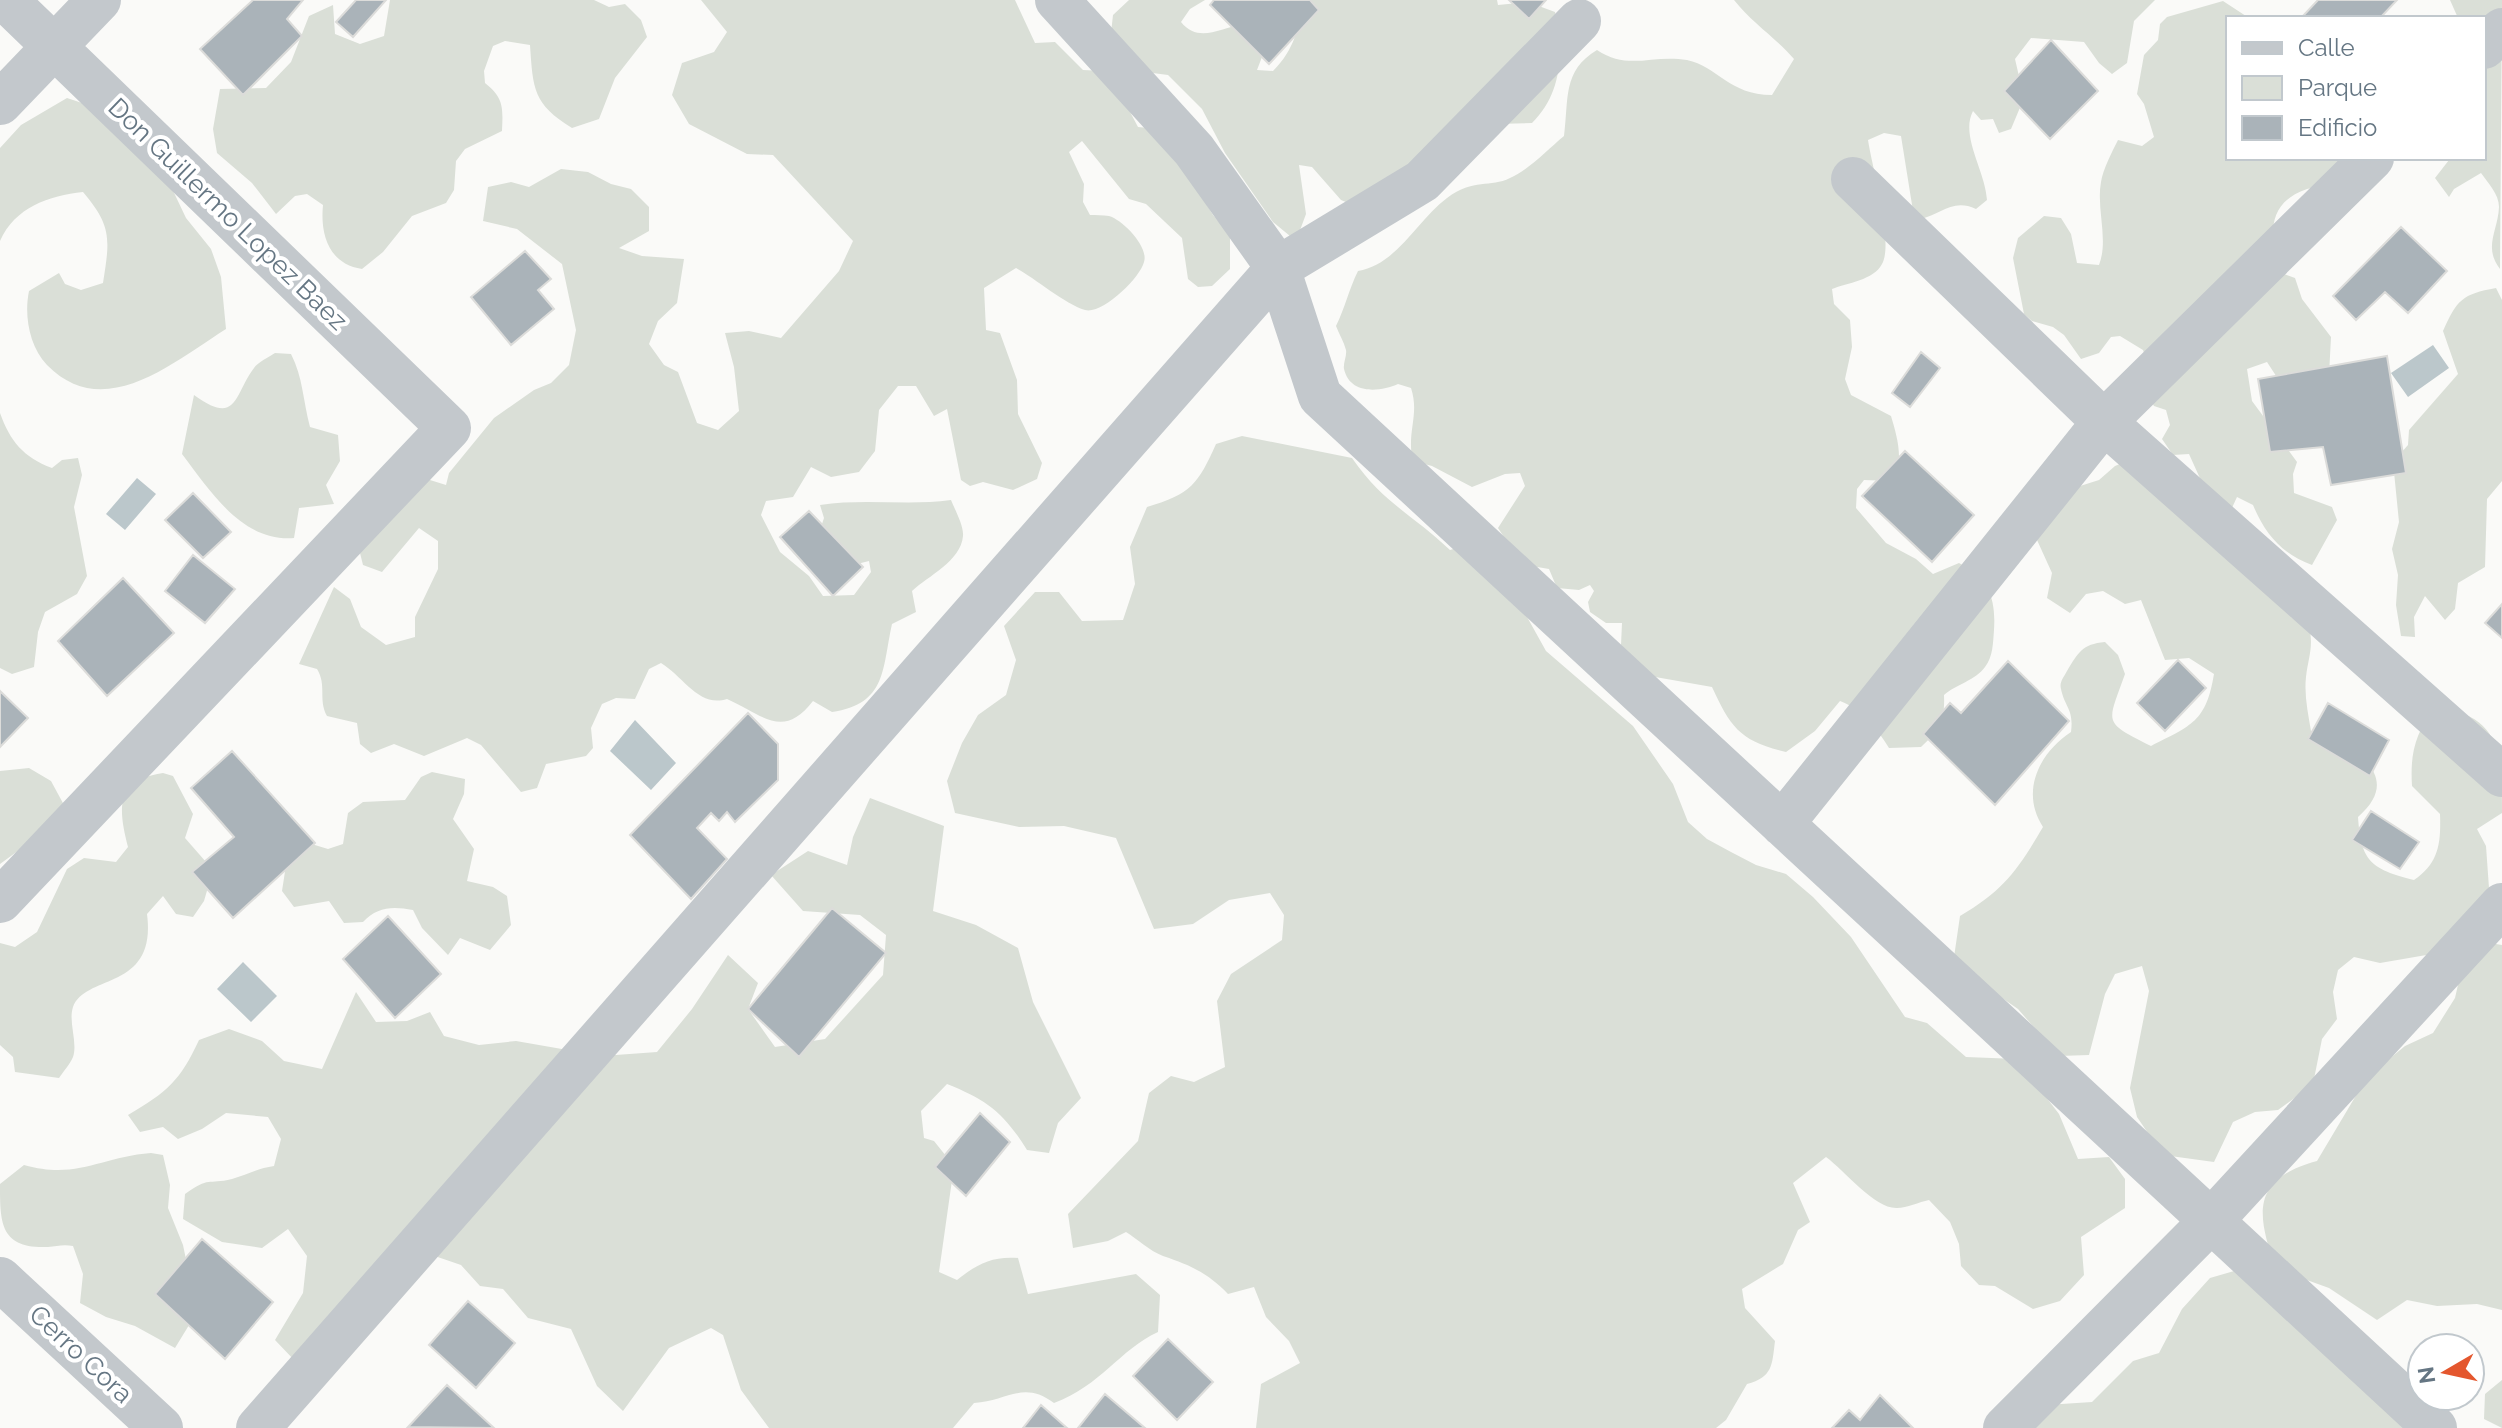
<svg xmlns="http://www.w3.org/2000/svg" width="2502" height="1428" font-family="Raleway,sans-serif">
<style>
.green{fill:#dadfd7}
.water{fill:#bbc7cb}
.building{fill:#aab3b9;stroke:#dcdcda;stroke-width:2}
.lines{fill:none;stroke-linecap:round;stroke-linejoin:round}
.street{stroke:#c3c8cc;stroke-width:44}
.labels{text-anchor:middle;stroke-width:8;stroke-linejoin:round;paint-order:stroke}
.street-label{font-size:26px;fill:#657683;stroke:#fff}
</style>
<rect width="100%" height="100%" fill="#fafaf8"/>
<path class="green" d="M390,0H594L609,7L625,4L641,20L647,37L615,78L599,119L572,128C533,104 533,89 530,45L505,41L493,46L484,71L485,83C504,98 503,108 502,131L465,149L456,161L454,190L446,203L412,216L383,252L362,269C329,264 320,235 323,205L307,194L295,196L276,214L252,183L217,153L213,129L220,89L266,88L291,62L309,16L333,5L335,34L360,44L384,36Z
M701,0H1015L1035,43L1055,42L1083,70L1104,71L1120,93L1138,127L1160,129L1213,215L1230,235V269L1212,286L1198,287L1188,279L1182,238L1146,204L1129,199L1082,141L1069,152L1084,184L1083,202L1090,215C1096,215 1103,215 1109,216C1123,220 1149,247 1144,262C1140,278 1102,315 1085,310C1065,304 1036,279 1016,268L984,288L986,330L1000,333L1017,380L1018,414L1042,463L1037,479L1013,490L983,482L970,486L961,480L947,409L934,416L916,386H898L879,410L875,451L859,472L831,477L811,467L793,497L766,501L761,515L780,552L809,576L823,596L854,595L871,572L869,561L849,566L819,533L824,518L820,505C864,498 907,506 951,500C955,510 964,526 963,536C961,561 928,576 912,591L916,612L892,624C882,669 887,704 832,712L813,701C783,740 763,715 727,699C699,708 684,677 661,663L649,669L635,699L616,698L602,704L591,728L593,748L586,756L546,764L537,788L521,792L481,745L467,738L424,756L394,744L371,753L360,744L357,723L327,716C318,700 327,685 317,669L299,664L334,587L350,599L361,627L386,645L415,637V617L438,569V541L419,528L382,572L363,565L357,541L414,475L446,485L449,473L494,418L534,390L551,383L569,365L576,330L562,264L517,229L483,221L488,187L511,182L529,187L561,169L588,172L611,184L631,189L649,207V231L619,248L642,256L684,259L677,303L658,321L649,344L664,365L678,372L697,423L718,430L739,411L734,367L725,333L749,331L781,338L839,271L853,241L773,155L747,154L689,124L672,95L682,63L714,52L727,32Z
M1129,0H1205L1190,9L1181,22C1198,43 1219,29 1242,24L1265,49L1257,70L1273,71C1296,48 1296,29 1308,0H1497L1498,5L1528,2L1555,12C1564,52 1562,94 1532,123L1495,124L1369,212L1341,200L1312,167L1299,165L1306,214L1296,241L1273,222L1225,153L1202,109L1168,75L1145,72L1111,33L1113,15Z
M1734,0H2155L2134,21L2127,63L2112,74L2099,63L2084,42L2031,38L2015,59L2024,98L2011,129L1999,133L1993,119L1981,120L1973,111C1960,136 1985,170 1987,200L1976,209C1952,198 1941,215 1920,219L1913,211L1901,136L1884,133L1868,140C1872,167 1894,243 1882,264C1874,280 1847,283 1832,289L1834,304L1850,320L1852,347L1845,379L1851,395L1891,416C1897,436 1905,463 1892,481L1864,480L1857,489L1856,508L1886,543L1916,559L1933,574L1959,563C1989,579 1996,598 1994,630C1993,643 1993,657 1985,667C1976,680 1955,685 1944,695C1945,721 1940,730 1921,747L1889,748C1876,727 1863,710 1840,701L1815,731L1786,752C1740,741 1731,728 1712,687L1644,675L1621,645L1622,623H1606L1590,612L1588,602L1594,591L1590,585L1579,590L1557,588L1549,569L1520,564L1522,608L1546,651L1633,726L1673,784L1688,822L1707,839L1731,852L1756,865L1786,874L1813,897L1851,937L1905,1017L1927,1023L1966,1057L2017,1059L2059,1114L2078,1159L2109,1157L2125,1179V1208L2081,1237L2084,1275L2060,1301L2033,1309L1995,1286L1979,1285L1961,1266L1959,1244L1950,1222L1929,1200C1919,1202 1907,1208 1897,1208C1875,1209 1845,1171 1826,1157L1793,1183L1810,1222L1798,1230L1783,1264L1742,1289L1745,1308L1775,1341C1772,1365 1773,1377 1747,1384L1726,1420L1716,1428H1256L1261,1384L1300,1363L1289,1341L1266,1317L1254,1287L1228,1294C1208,1273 1190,1265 1163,1256C1150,1251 1137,1239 1126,1232L1108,1241L1073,1248L1068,1214L1138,1141L1149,1093L1171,1076L1194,1082L1225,1067L1217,1001L1231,974L1282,940L1284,915L1270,893L1229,900L1193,924L1154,929L1116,838L1064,826L1019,827L955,813L947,781L962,743L978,715L1006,695L1016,660L1004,626L1035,592H1059L1082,621L1123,620L1135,584L1130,547L1147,507C1191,494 1198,484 1216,444L1242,436L1352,458C1383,503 1412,514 1450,550L1499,535L1508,543L1498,528L1525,486L1520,473L1505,474L1472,487L1432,466L1413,461C1406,433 1420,415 1411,388L1398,384C1380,392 1350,395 1344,369C1343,363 1347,356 1346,350C1344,342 1339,334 1336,326C1345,308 1349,289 1358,271C1398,264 1417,220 1447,198C1474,178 1490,188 1510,178C1530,169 1547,150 1564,136C1569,99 1562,71 1597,50C1628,71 1652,54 1687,60C1717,66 1729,95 1772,95L1794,59C1775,37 1752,23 1734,0Z
M2450,0H2502L2500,269C2483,247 2498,231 2499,207C2499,194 2488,183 2481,173L2454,189L2449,197L2435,178L2449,160L2484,158V18H2458Z
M2223,1L2249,18H2228V158H2375C2359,167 2342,178 2326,185C2320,188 2313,187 2307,189C2264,204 2271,238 2279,272L2295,278L2302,299L2331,337L2329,375L2282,385L2267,362L2247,369L2252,401L2297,462L2293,474L2294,493L2332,507L2337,520L2312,565C2282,554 2265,534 2253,505L2237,497L2231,510L2203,485L2189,454L2173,455L2162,439L2170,425L2166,410L2154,406C2144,390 2150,369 2143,350L2120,336L2111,337L2099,353L2081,359L2064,335L2053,327L2032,321L2024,314L2013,258L2018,238L2044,216L2061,218L2071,234L2077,263L2099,265C2109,239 2096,209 2101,182C2103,169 2112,152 2118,140L2142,146L2154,137L2144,104L2137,94L2144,55L2158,40L2160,24L2167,17Z
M67,98L88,105L167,178L186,218L211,249L221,277L226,329C172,363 104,423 47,365C29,346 24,315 29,291L59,273L65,284L81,290L103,283C110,239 112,226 83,192C49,196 15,207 0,241V148L21,125Z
M2496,288L2502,300V481L2487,499L2485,567L2458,583L2455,609L2445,620L2425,596L2414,617L2415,637L2401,636L2396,605L2398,575L2392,549L2399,522L2393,462L2408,445L2409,430L2458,374L2443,331C2457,300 2462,294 2496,288Z
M275,353L291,354C303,377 303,401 310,427L338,435L340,461L326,485L334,504L299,508L294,538C242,542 211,492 182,454L194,395C238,427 234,394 254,368C258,362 269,357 275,353Z
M0,413C10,441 23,457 52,468L62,460L78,458L82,475L74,507L87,576L77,594L45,612L38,632L34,667L12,674L0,668Z
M2132,459L2291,602V617L2310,631C2313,649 2308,659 2306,677C2304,695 2308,713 2311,731H2333C2363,757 2400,780 2358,817C2361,862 2371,869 2414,880C2439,863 2441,843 2440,814L2412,786C2410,753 2415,734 2435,707C2502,715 2502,755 2502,813L2477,829L2486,846L2489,888L2438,953L2380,963L2354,957L2338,970L2333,992L2337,1019L2322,1039L2314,1079L2300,1094L2278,1110L2255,1112L2233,1122L2214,1162L2163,1155L2137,1117L2130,1088L2149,991L2142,966L2115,974L2105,994L2089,1055L2059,1056L2018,1009L1953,964L1960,916C2004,890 2017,871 2043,827C2020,792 2039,753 2071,732C2074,709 2065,708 2061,689C2059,682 2064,677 2067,671C2078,653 2082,644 2105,642L2118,655L2125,674C2107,725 2102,721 2151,746C2192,725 2206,722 2214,674L2189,658L2165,660L2141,600L2125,604L2103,591L2086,594L2070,613L2047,598L2052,573L2037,540L2077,487L2099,480L2115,466Z
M29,768L51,781L64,805L26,845L0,864V771Z
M432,772L465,779L464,794L453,819L474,849L467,881L493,887L507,896L511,925L490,950L460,938L448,955L422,928L413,910C392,906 377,907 363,922L344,923L329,901L294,907L282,891L288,852L305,842L328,849L343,844L348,813L363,802L405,800L421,777Z
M163,773L173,776L193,814L185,838L213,870L204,901L193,917L176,914L163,896L147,914C157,991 86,973 73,1007C68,1022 78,1042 73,1057C70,1064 63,1072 59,1078L15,1072L13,1057L0,1045V943L15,947L37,932L67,869L84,858L116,862L128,847C118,808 115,780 163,773Z
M870,798L944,826L933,911L976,925L1018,948L1033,1002L1081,1098L1058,1123L1049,1153L1027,1150C1004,1113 987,1100 947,1084L921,1111L924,1138L934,1141L954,1166L939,1272L957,1280C977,1264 992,1256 1018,1258L1028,1294L1136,1274L1160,1295L1158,1332C1119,1350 1102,1385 1054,1403C1023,1380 1008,1401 974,1403L953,1428H769L741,1390L723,1335L711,1328L669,1348L623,1411L597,1386L571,1329L528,1318L503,1289L480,1286L461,1265L423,1252L296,1362L275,1340L303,1293L307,1256L288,1229L262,1248L222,1242L183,1219L185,1194C210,1176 207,1185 232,1179C246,1175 259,1168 274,1166L281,1139L268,1117L226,1113L202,1129L178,1139L163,1127L140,1132L128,1115C167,1092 180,1081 199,1040L229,1029L262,1041L284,1061L322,1069L356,992L376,1022L407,1021L430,1012L444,1036L479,1045L516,1041L602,1056L657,1052L692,1009L728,955L758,983L748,1009L775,1047L825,1039L883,975L886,935L860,915L803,911L771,875L808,851L847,865L853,837Z
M2490,943L2502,945V1310L2477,1304L2437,1306L2407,1300L2377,1320L2329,1288L2276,1269C2256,1213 2251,1179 2317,1161L2367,1077L2405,1046L2433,1033L2455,998L2460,976Z
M151,1153L163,1155L170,1185L168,1208L183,1245L197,1312L175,1348L135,1326L106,1317L80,1303L83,1274L73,1246C64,1244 57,1246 48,1247C0,1249 0,1223 0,1184L24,1165C77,1180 100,1157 151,1153Z
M2241,1269L2413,1428H2020L2046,1405L2092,1402L2133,1361L2159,1353L2182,1309L2210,1278Z
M2502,1380V1428L2484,1419L2485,1394Z"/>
<path class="water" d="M2433,345L2449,368L2408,397L2391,373Z
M137,478L156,494L125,530L106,514Z
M635,720L676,763L651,790L610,751Z
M243,962L277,996L251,1022L217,989Z"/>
<path class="building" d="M253,0H303L287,19L302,36L243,95L200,49Z
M356,0H386L353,37L336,22Z
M1214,0H1310L1319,10L1269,64L1210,5Z
M1509,0H1546L1529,19Z
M2318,0H2397L2380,18H2301Z
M2051,40L2098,91L2050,139L2004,91Z
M2401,227L2447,271L2408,313L2385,292L2356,320L2333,296Z
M525,251L551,279L538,290L554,309L511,345L471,297Z
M1921,352L1940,368L1910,407L1892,393Z
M2387,356L2406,473L2331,485L2323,447L2270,452L2258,379Z
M1905,451L1974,515L1932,562L1862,496Z
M193,493L231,532L203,558L165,520Z
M809,511L863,567L833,596L780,537Z
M193,555L235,589L205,623L165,591Z
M123,578L174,633L107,696L58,641Z
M2502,604V638L2485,623Z
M2178,660L2206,688L2165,731L2137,703Z
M2008,661L2069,721L1995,805L1923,734L1950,703L1961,713Z
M0,691L28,718L0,747Z
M2328,703L2389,740L2370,776L2308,739Z
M748,713L778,744V780L735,822L727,812L719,821L711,813L697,828L727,859L691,899L630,835Z
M232,751L315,843L233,918L192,872L234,837L191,788Z
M2371,811L2419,842L2400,869L2352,840Z
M832,908L886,953L799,1057L748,1009Z
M388,916L441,974L395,1018L343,959Z
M980,1113L1010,1142L966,1196L935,1167Z
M202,1239L273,1302L225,1359L155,1294Z
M468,1301L515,1343L476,1388L429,1345Z
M1168,1339L1213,1382L1177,1420L1133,1376Z
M447,1385L494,1428L408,1427Z
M1105,1394L1145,1428H1078Z
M1880,1395L1913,1428H1832L1849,1410L1860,1420Z
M1041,1405L1067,1428H1023Z"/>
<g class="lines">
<path class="street" d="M1057,0L1194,150L1278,268L1320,396L2435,1428
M2484,47L2502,30
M0,103L99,0
M1853,179L2104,422L2502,775
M1782,824L2104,422L2372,158
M0,901L449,428L6,0
M0,1279L161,1428
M258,1428L1278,268L1422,181L1579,21
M2005,1428L2211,1221L2502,905"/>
</g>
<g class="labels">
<g class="street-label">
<text transform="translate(228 214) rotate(44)" y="9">Don Guillermo Lopez Baez</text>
<text transform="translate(81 1354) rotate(43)" y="9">Cerro Cora</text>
</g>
</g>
<rect x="2226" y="16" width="260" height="144" fill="#ffffff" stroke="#c1c8cd" stroke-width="2"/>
<rect x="2242" y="42" width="40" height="12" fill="#c3c8cc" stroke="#c1c8cd" stroke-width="2"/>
<text x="2298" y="56" font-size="24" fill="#657683">Calle</text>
<rect x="2242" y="76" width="40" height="24" fill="#dadfd7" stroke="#c1c8cd" stroke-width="2"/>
<text x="2298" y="96" font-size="24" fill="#657683">Parque</text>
<rect x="2242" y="116" width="40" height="24" fill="#aab3b9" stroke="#c1c8cd" stroke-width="2"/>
<text x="2298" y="136" font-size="24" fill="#657683">Edificio</text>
<g transform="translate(2446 1372) rotate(261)"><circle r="38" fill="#ffffff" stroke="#c1c8cd" stroke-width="2"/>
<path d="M0-6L14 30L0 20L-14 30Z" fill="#e4572e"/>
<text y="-12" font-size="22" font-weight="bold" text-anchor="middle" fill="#657683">N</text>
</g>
</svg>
